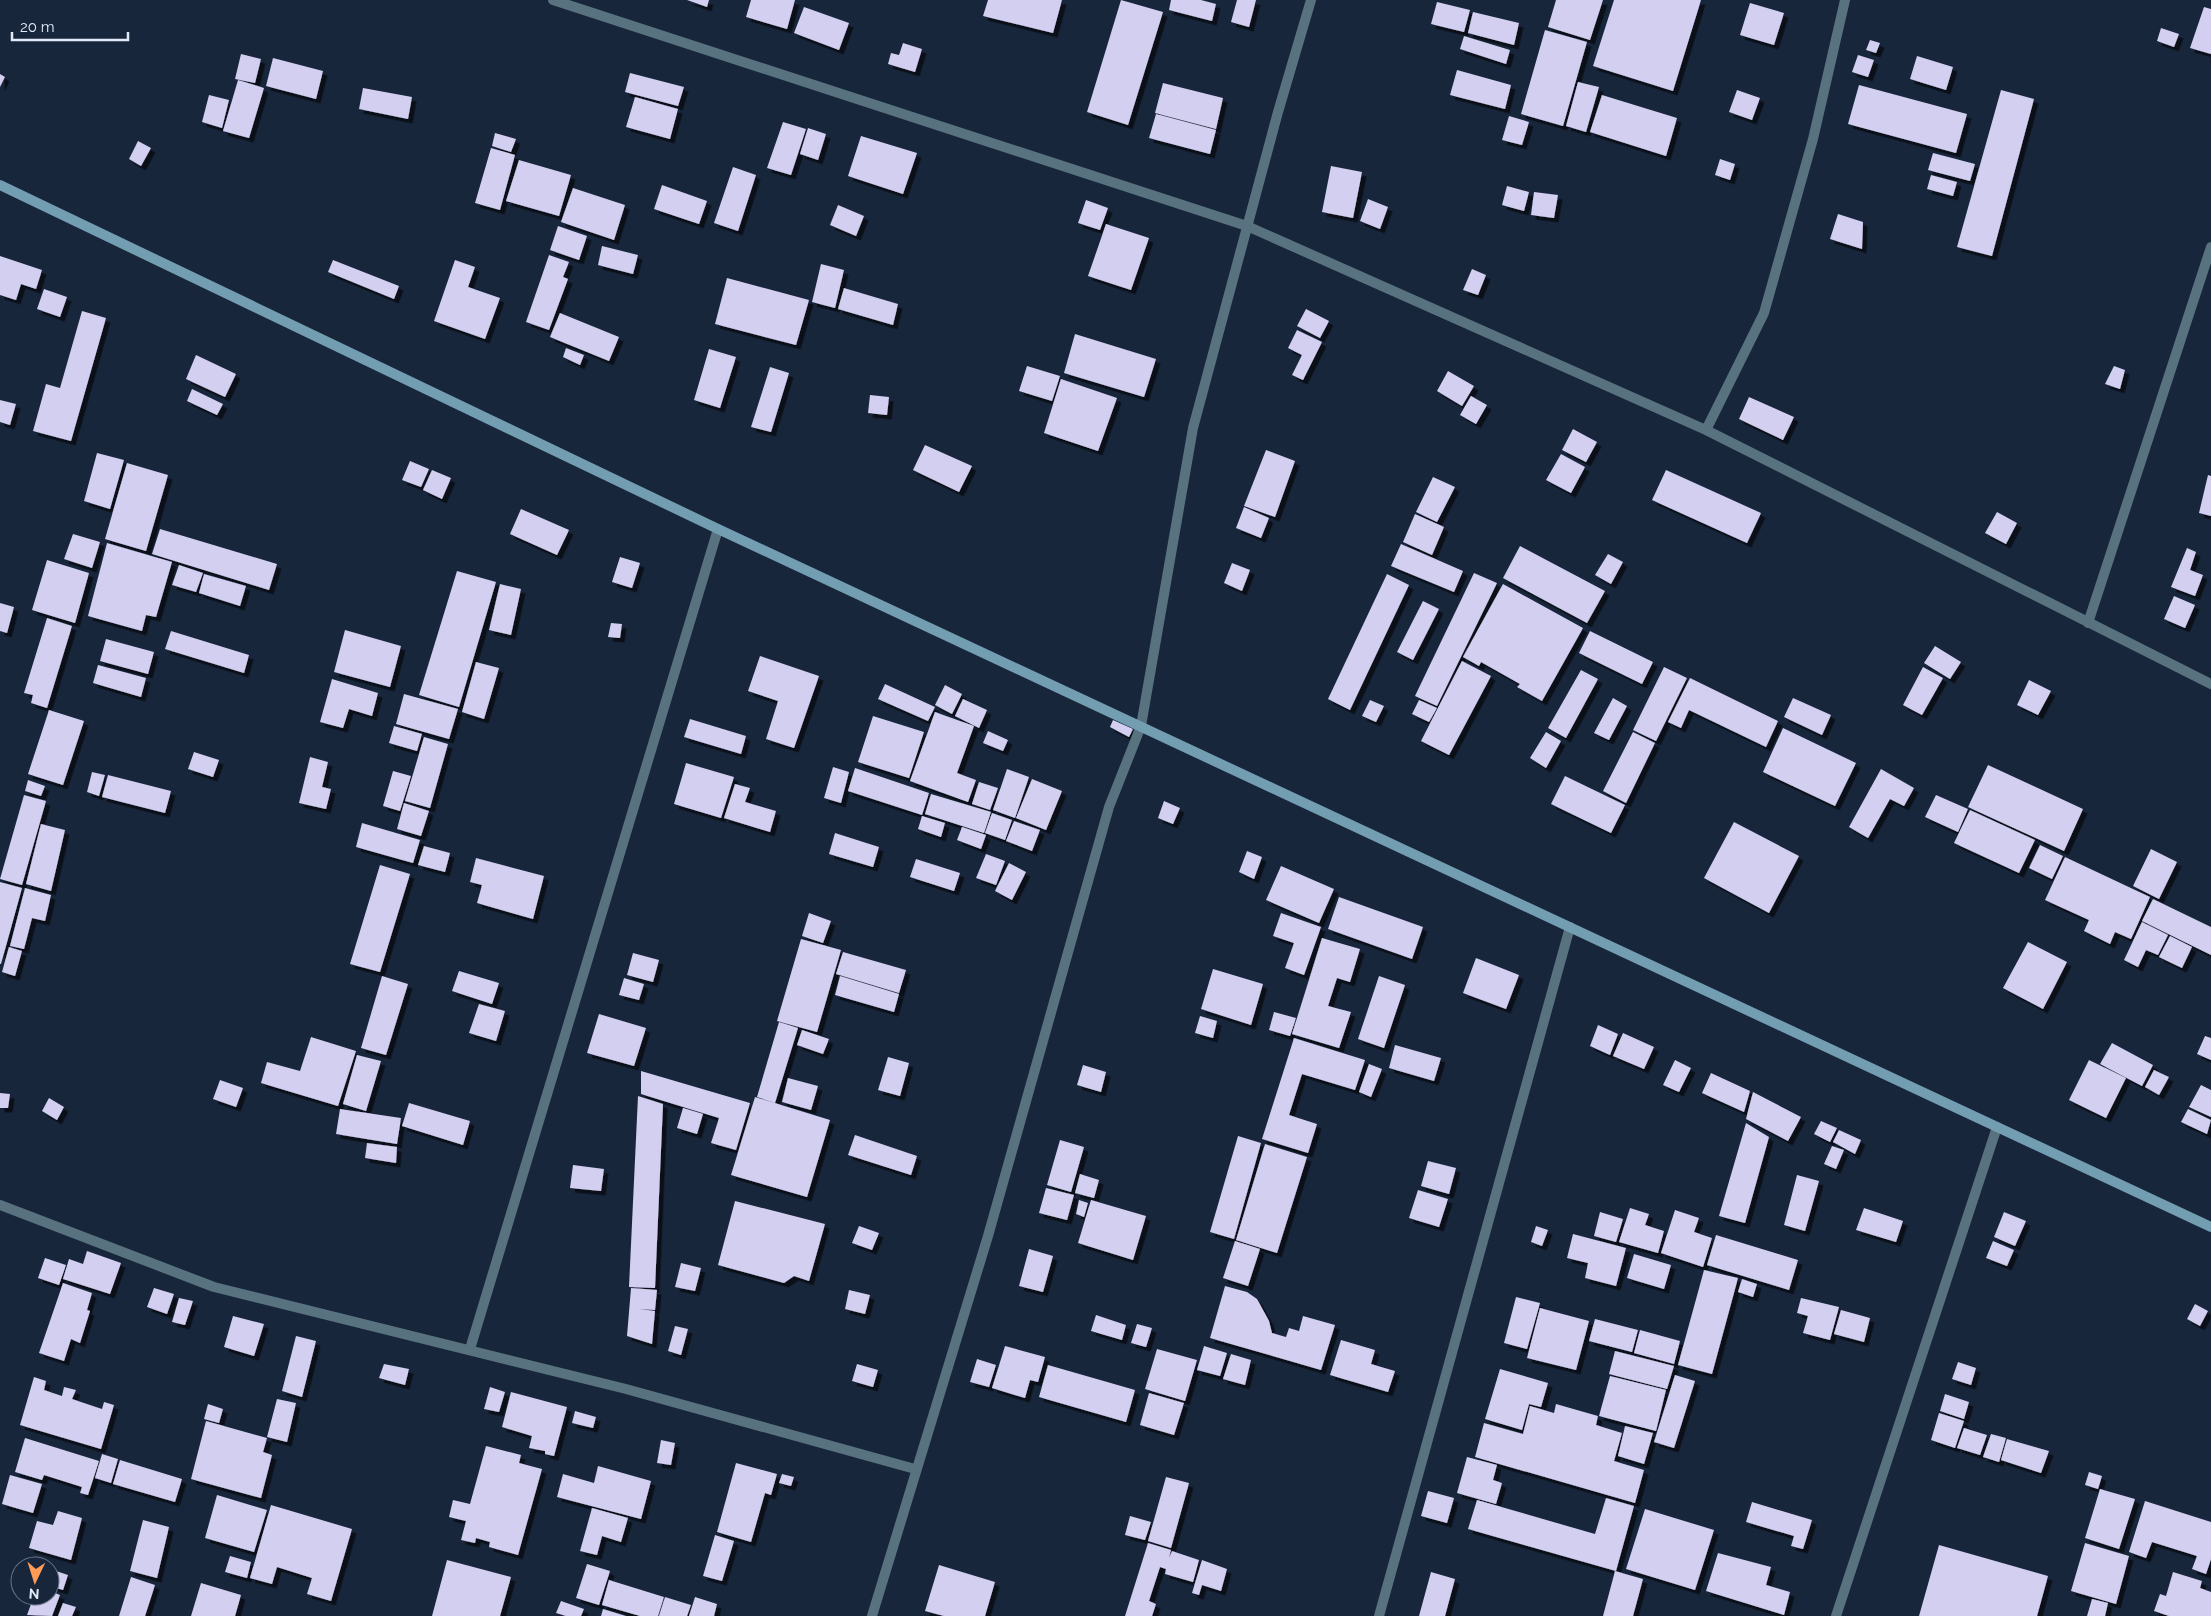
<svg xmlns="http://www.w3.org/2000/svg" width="2211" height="1616" font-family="Raleway,sans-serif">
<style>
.building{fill:#d2cff0;filter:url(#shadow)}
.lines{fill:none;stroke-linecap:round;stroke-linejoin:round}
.street{stroke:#58737f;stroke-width:10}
.secondary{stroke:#739eb2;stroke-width:10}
</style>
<defs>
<filter id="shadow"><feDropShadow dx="4.5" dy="4.5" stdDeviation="0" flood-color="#0009"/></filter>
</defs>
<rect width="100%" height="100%" fill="#18263c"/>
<path class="building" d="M687,0H709L707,7Z
M751,0H795L787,29L746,17Z
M988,0H1062L1053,33L983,16Z
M1121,0L1163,12L1128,125L1087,112Z
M1171,0H1201L1216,4L1212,21L1169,10Z
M1237,0H1256L1249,27L1231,22Z
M1556,0H1603L1590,40L1548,27Z
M1614,0H1701L1673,91L1593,66Z
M1437,2L1470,10L1464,32L1431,24Z
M1750,3L1784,13L1774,45L1740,35Z
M804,7L849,23L839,50L794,33Z
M2204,7L2211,9V54L2190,48Z
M1473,12L1519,23L1514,45L1468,33Z
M2161,28L2179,34L2174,47L2157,41Z
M1545,30L1587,42L1563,126L1521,114Z
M1464,36L1510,50L1506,64L1460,49Z
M1870,40L1880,43L1876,53L1866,50Z
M903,43L922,49L915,72L888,64L891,53L899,55Z
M241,54L261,59L255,83L235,79Z
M1858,55L1874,60L1868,77L1852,72Z
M1917,56L1953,67L1946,90L1910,79Z
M273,58L323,71L316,99L266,86Z
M1457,70L1511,85L1505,109L1450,95Z
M630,73L684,87L678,106L625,92Z
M0,74L5,77L0,87Z
M238,80L264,88L249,138L223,131Z
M1578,82L1599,87L1586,132L1566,126Z
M1163,83L1223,98L1216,129L1155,113Z
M1859,85L1967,114L1956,153L1848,124Z
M363,88L412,97L408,119L359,109Z
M1737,90L1760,98L1752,120L1729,112Z
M2001,90L2034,99L1992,256L1957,247Z
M209,95L229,100L222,128L202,122Z
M1602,95L1677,118L1666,156L1590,132Z
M635,97L678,109L670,139L626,127Z
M1156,114L1216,130L1210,154L1149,138Z
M1509,116L1529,122L1522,145L1502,140Z
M783,122L806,129L791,175L767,168Z
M808,128L826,134L818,160L800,154Z
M495,133L516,139L511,152L492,146Z
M861,136L917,153L903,194L848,176Z
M138,141L151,148L141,166L129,159Z
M491,148L515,155L500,210L475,203Z
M1933,153L1975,164L1970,181L1928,170Z
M1720,159L1735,164L1730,180L1715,175Z
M519,160L571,175L559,216L506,201Z
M1331,166L1362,172L1353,218L1322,212Z
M733,167L756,175L738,231L714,223Z
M1931,175L1957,182L1953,196L1927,189Z
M662,185L707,201L699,224L654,209Z
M1507,186L1529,192L1524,211L1502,205Z
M573,188L625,205L614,240L561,222Z
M1534,192L1558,195L1554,218L1531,215Z
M1368,199L1388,207L1380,229L1360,221Z
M1086,200L1108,208L1100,230L1078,223Z
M838,205L864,216L856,236L830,225Z
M1838,214L1863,222L1862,249L1830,239Z
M1106,224L1149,238L1131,290L1088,276Z
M558,226L587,236L579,260L550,250Z
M602,246L638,255L633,274L598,265Z
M549,255L569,262L563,277L568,279L549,330L526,322Z
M0,256L42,270L36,289L21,284L16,300L0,295Z
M333,260L399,286L394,299L328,272Z
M455,260L475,267L468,287L500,298L485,339L434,321Z
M821,264L844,270L835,308L812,302Z
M1472,269L1486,275L1478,295L1463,290Z
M727,278L809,300L796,345L715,324Z
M844,288L898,304L893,325L838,309Z
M44,289L67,297L60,317L37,309Z
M1306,309L1329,321L1320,338L1297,326Z
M82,311L106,318L71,441L33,431L46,384L60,388Z
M560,313L619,337L609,361L550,337Z
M1297,330L1322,342L1303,380L1292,375L1302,355L1288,348Z
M1075,334L1156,359L1144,397L1064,373Z
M566,348L584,355L580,365L563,357Z
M709,349L736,357L720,408L694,400Z
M196,355L236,374L225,397L186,379Z
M1027,366L1060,376L1052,401L1019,391Z
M2114,366L2125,370L2120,389L2105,384Z
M770,367L789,373L771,432L751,427Z
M1448,371L1474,386L1462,406L1437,391Z
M1061,379L1117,398L1098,451L1044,433Z
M192,389L223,404L217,415L187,401Z
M870,395L889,397L887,415L868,413Z
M1471,396L1487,405L1476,424L1460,415Z
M1749,397L1794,417L1783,440L1739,419Z
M0,400L16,404L10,425L0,422Z
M1573,429L1597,442L1586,462L1562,450Z
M925,445L972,466L959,492L913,470Z
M1266,450L1295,461L1275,517L1244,506Z
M97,453L124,460L110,509L84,501Z
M1561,454L1585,467L1571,493L1546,480Z
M410,461L429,469L421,487L402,480Z
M127,463L168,475L146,551L105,539Z
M432,470L451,478L442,499L423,490Z
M1666,470L1761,513L1747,543L1652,500Z
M2208,475L2211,476V516L2199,513Z
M1433,477L1455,487L1437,522L1416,512Z
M1244,507L1269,518L1261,538L1236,528Z
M521,509L569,530L557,555L510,534Z
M1997,512L2017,523L2006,544L1985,533Z
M1415,514L1444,527L1432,555L1403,542Z
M160,529L277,564L269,590L152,554Z
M73,534L100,542L92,568L64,559Z
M107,543L172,562L156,617L146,615L142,631L88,616Z
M1401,544L1463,571L1454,592L1391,566Z
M1520,546L1605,591L1587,623L1503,578Z
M2187,548L2196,552L2190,570L2203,575L2195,596L2171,587Z
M1608,554L1623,562L1611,584L1595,575Z
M620,557L640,563L632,588L612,582Z
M47,560L89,573L75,623L32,610Z
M1232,563L1250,570L1242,591L1224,583Z
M179,565L203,573L196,592L172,585Z
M457,571L496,582L459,707L419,695Z
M1474,573L1497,583L1437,706L1415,696Z
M204,574L246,586L240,606L199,593Z
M1387,574L1409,585L1350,710L1328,699Z
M500,584L521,589L511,635L489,630Z
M1503,584L1583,628L1542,701L1517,687L1520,684L1481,662L1479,666L1463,657Z
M2174,596L2195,605L2185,628L2164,619Z
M1423,601L1439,609L1413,660L1397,652Z
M0,603L14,607L7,633L0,631Z
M47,618L72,626L47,708L31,703L33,695L24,693Z
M611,623L622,624L620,638L608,637Z
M345,630L401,646L390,687L334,672Z
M171,631L249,655L244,673L165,649Z
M1590,631L1653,662L1642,684L1579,653Z
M106,639L154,652L148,674L100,661Z
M1935,646L1961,662L1950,679L1924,663Z
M760,656L819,676L794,748L766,739L778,701L748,691Z
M1462,661L1491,676L1449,755L1421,741Z
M476,662L499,668L484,719L462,712Z
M98,665L146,678L141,697L93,683Z
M1664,667L1687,678L1656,741L1633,730Z
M1923,667L1943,678L1922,715L1903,705Z
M1581,670L1598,679L1566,738L1548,728Z
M1690,678L1778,721L1766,747L1689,710L1681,728L1668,722Z
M332,679L378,693L372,716L349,709L343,728L320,722Z
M2029,680L2051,691L2038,715L2017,705Z
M885,684L935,707L928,721L878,699Z
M945,685L962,694L952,714L935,705Z
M404,694L458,709L449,739L396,724Z
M1613,698L1627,706L1609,740L1594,733Z
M1793,698L1831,715L1822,735L1784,717Z
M963,699L987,710L979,728L955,716Z
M1370,700L1384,706L1376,722L1362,716Z
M1419,700L1437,708L1429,722L1412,714Z
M49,710L84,721L63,785L28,774Z
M935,712L974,726L957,773L976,780L968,802L910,781Z
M873,716L924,732L909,778L858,762Z
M690,719L746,736L741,754L684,737Z
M1113,720L1133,729L1129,737L1110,727Z
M394,726L422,734L417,751L389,743Z
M1783,728L1856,763L1835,806L1763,772Z
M988,731L1008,740L1003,751L983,743Z
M1546,732L1561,741L1546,768L1530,758Z
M1633,732L1655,743L1626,803L1603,791Z
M424,737L448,744L430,808L405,801Z
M194,752L219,760L213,777L188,769Z
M310,757L328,762L322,787L331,789L326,809L299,803Z
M686,763L734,777L721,818L674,804Z
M1988,765L2083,809L2064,851L1968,807Z
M833,767L849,772L841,803L824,798Z
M855,768L929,793L922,815L848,791Z
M1007,769L1029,777L1015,818L993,810Z
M1881,769L1914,788L1904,806L1890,799L1868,838L1849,827Z
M393,771L411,776L400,811L383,806Z
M92,772L105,775L99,796L87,792Z
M108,775L171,791L165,813L102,797Z
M1565,776L1625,805L1611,833L1551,804Z
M1032,779L1062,791L1046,830L1016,818Z
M28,780L45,786L41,796L25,791Z
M979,782L998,788L990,810L972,804Z
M735,784L750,788L745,802L776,811L770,832L724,818Z
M931,794L991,812L984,833L925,814Z
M24,795L46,801L22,885L0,879Z
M1936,795L1968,809L1958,832L1925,817Z
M1164,801L1180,808L1173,824L1158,818Z
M404,803L429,811L421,836L397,829Z
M1970,810L2035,840L2019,873L1954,843Z
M992,813L1012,820L1005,840L985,833Z
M922,816L945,823L941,837L918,829Z
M1014,821L1040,830L1032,851L1006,841Z
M1734,822L1799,856L1769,913L1704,878Z
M362,823L420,840L413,863L356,847Z
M41,824L65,830L51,891L26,884Z
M962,827L986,835L981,849L957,840Z
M835,833L879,847L873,867L829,854Z
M2040,845L2063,856L2052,879L2029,868Z
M424,846L450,853L445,872L418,865Z
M2151,849L2177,862L2159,899L2133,886Z
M1247,851L1262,857L1254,879L1239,872Z
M986,854L1005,861L996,885L976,878Z
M2065,857L2150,897L2131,939L2115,932L2110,944L2084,931L2089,920L2045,900Z
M476,858L544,876L533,919L477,903L482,885L470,882Z
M916,859L960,873L954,891L910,877Z
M1009,863L1026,872L1012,900L995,891Z
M380,865L410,874L380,972L350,964Z
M1281,866L1334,889L1319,923L1266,900Z
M0,882L22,888L1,964H0Z
M25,888L51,895L45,921L32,918L24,949L10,946Z
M1339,897L1423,927L1412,959L1328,929Z
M2153,899L2211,927V955L2142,921Z
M809,913L831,921L823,943L802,936Z
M1281,913L1321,927L1304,975L1285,968L1294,943L1273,936Z
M2142,922L2168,935L2158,955L2146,950L2138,967L2124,960Z
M2170,936L2192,947L2182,968L2159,957Z
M1322,938L1360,949L1350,982L1337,978L1328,1006L1351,1012L1339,1048L1292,1034Z
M801,939L841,950L817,1032L777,1021Z
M2028,942L2067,962L2043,1009L2003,988Z
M9,947L22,951L15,976L2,972Z
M843,952L906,970L899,993L836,974Z
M633,953L659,960L653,982L627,975Z
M1476,958L1519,975L1506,1009L1463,993Z
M1213,969L1263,984L1251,1025L1201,1009Z
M459,971L499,983L492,1004L452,991Z
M382,976L408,984L386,1055L361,1048Z
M840,976L899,994L894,1012L835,995Z
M1379,976L1405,985L1384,1048L1358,1039Z
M624,978L644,984L639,1000L619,995Z
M479,1004L505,1011L496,1041L469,1033Z
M1274,1012L1296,1018L1290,1036L1269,1030Z
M599,1014L646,1028L634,1066L587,1053Z
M1200,1016L1217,1021L1213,1038L1195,1033Z
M779,1022L798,1028L775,1103L757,1097Z
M1598,1025L1618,1034L1610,1055L1590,1046Z
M802,1030L829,1039L823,1054L797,1045Z
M1623,1033L1654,1047L1644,1069L1613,1056Z
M2205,1036L2211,1038V1060L2197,1054Z
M311,1037L356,1051L338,1106L261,1083L267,1062L300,1071Z
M1294,1038L1365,1060L1355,1090L1302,1074L1289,1115L1317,1124L1308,1153L1262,1139Z
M2112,1043L2153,1065L2142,1086L2100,1064Z
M1395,1045L1441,1058L1434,1081L1389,1068Z
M357,1055L381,1061L366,1111L343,1104Z
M888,1057L909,1063L900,1096L878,1090Z
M1675,1060L1691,1068L1679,1092L1663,1085Z
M2089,1060L2126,1078L2106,1118L2069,1100Z
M1369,1064L1382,1069L1371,1097L1359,1092Z
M1083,1065L1106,1072L1101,1092L1077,1085Z
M2154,1070L2169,1077L2159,1095L2145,1087Z
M641,1071L750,1103L736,1150L711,1143L719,1118L641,1094Z
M1711,1073L1750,1091L1744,1112L1702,1093Z
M788,1078L818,1086L811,1110L782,1102Z
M220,1080L243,1088L236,1107L213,1099Z
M2201,1085L2211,1090V1117L2189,1107Z
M1753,1092L1801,1117L1788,1141L1746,1119Z
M0,1093L10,1094L8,1108H0Z
M638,1096L663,1104L655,1288L629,1287Z
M755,1097L830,1120L807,1197L731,1175Z
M49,1098L64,1107L57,1120L42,1111Z
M409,1103L470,1121L463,1145L402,1126Z
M683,1108L703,1114L697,1134L677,1128Z
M340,1109L401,1118L397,1144L336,1134Z
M2188,1109L2211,1120L2207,1134L2181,1122Z
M1821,1121L1837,1128L1830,1142L1814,1134Z
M1746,1123L1769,1137L1745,1223L1719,1216Z
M1839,1130L1861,1140L1855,1154L1833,1142Z
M855,1135L917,1156L911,1175L848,1155Z
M1238,1136L1261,1143L1234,1239L1210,1232Z
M1060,1140L1084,1147L1071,1192L1047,1185Z
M367,1143L397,1147L396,1163L365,1158Z
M1265,1144L1307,1157L1277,1253L1236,1240Z
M1832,1146L1844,1150L1836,1169L1824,1164Z
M1428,1161L1456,1168L1449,1194L1421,1186Z
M573,1165L604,1169L601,1191L570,1188Z
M1080,1174L1099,1180L1094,1198L1075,1193Z
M1797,1175L1819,1181L1805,1231L1784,1225Z
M1046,1188L1074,1195L1067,1220L1039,1213Z
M1418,1190L1448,1199L1439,1227L1409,1218Z
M1079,1200L1088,1203L1084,1217L1076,1214Z
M1091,1200L1146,1216L1133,1260L1078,1243Z
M735,1201L825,1224L809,1281L794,1276L784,1283L718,1265Z
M1630,1208L1649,1214L1645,1225L1664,1231L1658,1253L1619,1242Z
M1864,1208L1903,1221L1896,1242L1856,1230Z
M1675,1210L1699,1218L1694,1232L1712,1238L1703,1267L1661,1253Z
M1600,1212L1623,1219L1616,1242L1594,1236Z
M2004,1212L2026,1221L2015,1246L1994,1237Z
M859,1226L879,1233L872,1250L852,1243Z
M1536,1226L1548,1230L1542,1246L1531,1242Z
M1573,1234L1626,1248L1616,1286L1585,1278L1588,1263L1567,1258Z
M1716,1235L1798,1260L1789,1290L1707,1265Z
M1235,1241L1260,1249L1248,1286L1223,1278Z
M1993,1241L2014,1250L2007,1266L1986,1258Z
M1029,1249L1053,1256L1043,1292L1019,1286Z
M87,1251L121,1263L110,1294L63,1279L69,1259L83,1264Z
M1634,1254L1671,1265L1664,1289L1627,1278Z
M45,1258L66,1265L59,1285L38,1278Z
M681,1263L701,1268L695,1291L675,1287Z
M1704,1270L1738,1278L1712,1374L1678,1365Z
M1742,1279L1757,1284L1753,1297L1738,1292Z
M63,1283L92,1293L87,1310L90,1311L80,1343L71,1339L64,1361L39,1353Z
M1225,1286L1247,1292L1257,1299L1269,1321L1272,1333L1286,1337L1289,1328L1299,1331L1303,1316L1335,1325L1321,1370L1210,1338Z
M154,1288L174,1294L167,1314L147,1307Z
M631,1288L657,1290L655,1310L639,1309L655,1311L652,1344L627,1336Z
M849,1290L870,1295L865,1314L845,1309Z
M1516,1297L1540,1303L1527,1349L1504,1343Z
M179,1298L193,1301L185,1325L172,1322Z
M1801,1298L1839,1307L1830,1340L1803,1333L1808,1316L1797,1313Z
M2195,1304L2208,1311L2200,1326L2187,1319Z
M1540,1308L1589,1321L1576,1370L1527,1358Z
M1841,1310L1870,1318L1864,1342L1834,1334Z
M1096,1315L1126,1325L1122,1340L1091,1331Z
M233,1316L264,1324L254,1356L224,1347Z
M1595,1319L1638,1330L1632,1352L1589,1341Z
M1137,1324L1152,1328L1146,1347L1131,1343Z
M675,1326L688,1329L681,1355L668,1351Z
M1640,1330L1680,1341L1674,1364L1634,1353Z
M296,1336L316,1341L302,1397L282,1391Z
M1341,1340L1375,1350L1371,1364L1395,1371L1388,1392L1330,1375Z
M1005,1346L1045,1357L1038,1382L1030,1380L1025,1398L992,1388Z
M1204,1346L1227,1353L1220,1376L1197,1370Z
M1157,1349L1197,1360L1185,1401L1145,1389Z
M1615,1351L1674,1366L1667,1389L1609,1374Z
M1231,1354L1251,1360L1245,1385L1223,1379Z
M977,1359L996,1365L989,1387L970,1382Z
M1958,1362L1976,1368L1971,1385L1952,1379Z
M384,1364L409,1369L405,1385L379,1378Z
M857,1364L878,1370L873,1387L852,1381Z
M1048,1365L1135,1390L1126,1422L1039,1397Z
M1500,1369L1548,1383L1541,1407L1529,1404L1522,1430L1485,1419Z
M1675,1375L1695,1381L1674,1448L1654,1442Z
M1610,1376L1666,1390L1656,1431L1599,1416Z
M34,1377L46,1381L44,1390L62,1396L64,1387L76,1390L72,1399L102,1409L104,1402L114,1405L101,1449L20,1425Z
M490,1387L505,1392L499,1412L484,1409Z
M511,1392L567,1407L554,1456L545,1454V1451L529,1448L532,1436L502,1427Z
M1149,1393L1184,1403L1174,1435L1140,1425Z
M1945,1394L1969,1402L1964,1419L1940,1411Z
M277,1399L296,1403L287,1442L267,1437Z
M208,1404L223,1409L219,1423L204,1419Z
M1556,1404L1598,1416L1596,1425L1622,1433L1614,1461L1644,1470L1635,1503L1475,1457L1484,1423L1523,1434L1530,1406L1554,1413Z
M575,1411L596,1417L593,1428L572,1423Z
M1939,1413L1964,1421L1955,1448L1931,1440Z
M206,1421L267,1438L263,1452L272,1455L261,1498L191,1479Z
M1625,1426L1653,1433L1644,1464L1618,1456Z
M1964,1428L1987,1435L1980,1455L1957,1448Z
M1991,1434L2006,1438L1999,1462L1983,1457Z
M25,1438L99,1461L88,1495L80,1493L82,1487L44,1475L42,1480L15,1472Z
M2007,1439L2049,1451L2041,1473L2001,1460Z
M661,1440L675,1443L671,1465L657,1463Z
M486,1446L521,1455L519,1463L542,1469L518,1555L489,1547L490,1542L476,1538L475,1543L461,1540L466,1521L449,1517L453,1500L470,1504Z
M102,1454L118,1459L111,1483L95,1478Z
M1467,1457L1497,1465L1493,1480L1502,1483L1496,1504L1457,1493Z
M120,1460L182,1479L175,1502L113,1484Z
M736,1463L777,1474L771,1495L765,1493L751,1542L717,1532Z
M598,1466L651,1481L641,1519L557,1497L563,1474L594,1483Z
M2089,1472L2102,1476L2098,1489L2085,1485Z
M782,1474L794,1477L791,1486L779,1483Z
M10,1475L42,1484L33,1513L2,1504Z
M1166,1477L1189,1483L1171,1548L1148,1541Z
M2100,1489L2135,1499L2119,1549L2085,1538Z
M1428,1491L1454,1498L1447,1523L1421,1516Z
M217,1495L267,1510L254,1552L205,1538Z
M1606,1498L1634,1506L1616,1571L1468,1529L1477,1500L1595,1534Z
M2145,1501L2211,1522V1559L2206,1574L2192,1569L2197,1556L2152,1542L2146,1558L2129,1552Z
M1752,1502L1812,1520L1803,1549L1791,1546L1794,1536L1746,1522Z
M271,1505L352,1529L331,1601L307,1594L312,1578L277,1567L272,1584L250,1578Z
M592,1508L628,1518L621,1542L602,1536L597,1555L580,1551Z
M1645,1509L1714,1530L1695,1590L1626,1569Z
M58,1511L82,1518L71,1560L29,1548L37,1521L53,1525Z
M1130,1516L1151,1522L1145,1540L1125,1535Z
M143,1520L169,1527L157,1578L130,1571Z
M715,1535L734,1541L722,1581L703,1576Z
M1148,1543L1171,1550L1169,1558L1172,1551L1199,1560L1193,1582L1165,1574L1166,1569L1160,1567L1149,1601L1156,1604L1152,1616H1125Z
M2085,1543L2129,1556L2116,1604L2071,1591Z
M1939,1545L2048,1576L2037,1616H1919Z
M1718,1553L1771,1567L1766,1585L1790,1592L1784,1615L1706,1591Z
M230,1556L251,1562L247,1578L225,1572Z
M447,1560L511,1577L500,1616H432Z
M1202,1560L1227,1569L1221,1591L1202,1585L1199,1595L1192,1593Z
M587,1564L610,1571L599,1605L576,1598Z
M939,1565L995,1582L985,1616H944L925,1611Z
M56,1571L68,1575L63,1590L50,1586Z
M1615,1571L1643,1579L1633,1616H1603Z
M1431,1572L1455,1579L1445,1616H1419Z
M2173,1572L2202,1581L2200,1588L2211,1592V1616H2169L2154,1611L2160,1594L2166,1596Z
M131,1577L155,1585L145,1616H119Z
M609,1580L664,1597L658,1616H640L602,1605Z
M201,1583L241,1595L235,1616H191Z
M50,1591L60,1595L52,1616L27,1615L34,1596H50Z
M665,1597L691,1605L687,1616H659Z
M695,1597L717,1604L714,1616H689Z
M2092,1599L2108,1603L2105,1616H2087Z
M561,1601L584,1609L581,1616H566L556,1613Z
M63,1603L76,1607L72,1616H58Z
M603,1609L626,1616H601Z"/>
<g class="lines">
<path class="street" d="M553,0L1247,226L1706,430L2211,684
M1706,430L1764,313L1813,139L1845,0
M2088,623L2211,247
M0,1205L214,1287L626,1389L915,1469
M470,1349L718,529
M872,1616L988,1236L1109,807L1141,726L1193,428L1278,112L1311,0
M1379,1616L1570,927
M1836,1616L1997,1127"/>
<path class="secondary" d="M0,185L718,529L2211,1227"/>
</g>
<g transform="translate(35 1581) rotate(184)"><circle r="24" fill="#18263c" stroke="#687488"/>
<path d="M0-4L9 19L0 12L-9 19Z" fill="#fe9c57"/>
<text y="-8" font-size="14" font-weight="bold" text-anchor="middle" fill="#e0eaf9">N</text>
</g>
<path d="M12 32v8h116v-8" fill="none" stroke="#e0eaf9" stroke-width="2.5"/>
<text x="20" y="32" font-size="15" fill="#e0eaf9" stroke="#18263c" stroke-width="4" paint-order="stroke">20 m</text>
</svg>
